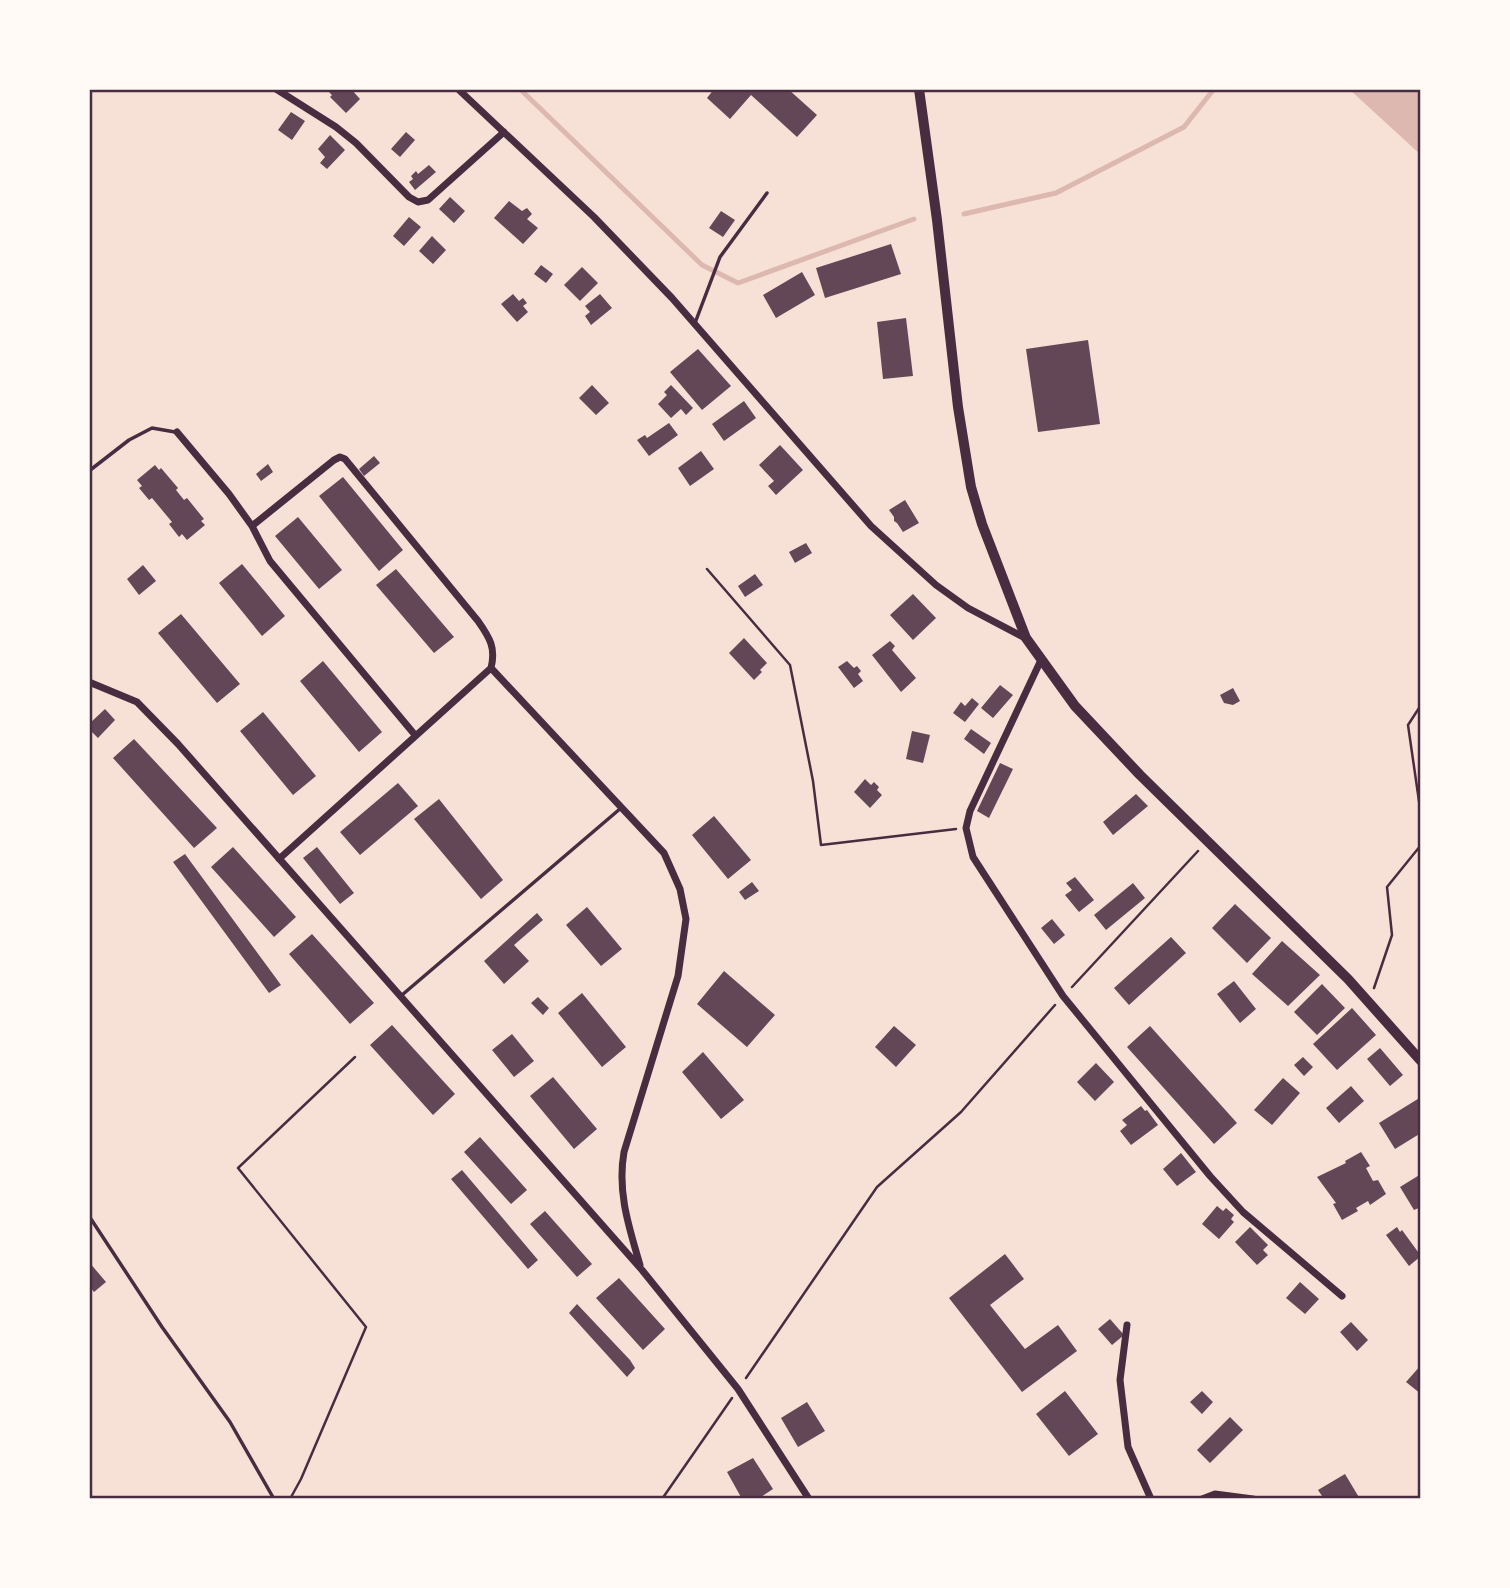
<svg xmlns="http://www.w3.org/2000/svg" width="1510" height="1588" font-family="'IBM Plex Sans',sans-serif">
<style>
.water{fill:#dcb8b0}
.lines{fill:none;stroke-linecap:round;stroke-linejoin:round}
.stream{stroke:#dcb8b0;stroke-width:5}
.building{fill:#644757}
.path{stroke:#4a2c40;stroke-width:2.5}
.service{stroke:#4a2c40;stroke-width:3.5}
.minor{stroke:#4a2c40;stroke-width:7}
.primary{stroke:#4a2c40;stroke-width:10}
.neatline{fill:none;stroke:#4a2c40;stroke-width:2.5}
</style>
<rect width="100%" height="100%" fill="#f7e1d7"/>
<path class="water" d="M1349,89H1421V155Z"/>
<g class="lines">
<path class="stream" d="M520,89L702,265L738,283L914,219
M964,214L1056,193L1184,127L1214,89"/>
</g>
<path class="building" d="M331,89H351L360,99L346,113L330,97L332,95L329,92Z
M714,89H788L817,115L797,137L751,95L730,119L707,98Z
M291,112L305,121L292,140L278,130Z
M406,132L415,140L400,157L391,149Z
M330,135L345,150L327,169L320,163L325,157L318,149Z
M429,165L436,172L415,190L409,182L413,179L411,176L416,171L418,174Z
M450,197L465,211L454,223L439,209Z
M509,201L522,211L527,208L532,214L527,219L538,228L523,244L494,218Z
M721,211L735,220L723,237L709,228Z
M409,217L421,227L404,246L393,236Z
M432,236L446,250L433,264L419,251Z
M891,244L901,274L825,298L816,268Z
M541,265L553,274L546,283L534,274Z
M582,267L598,283L580,301L564,285Z
M802,272L815,295L776,318L763,295Z
M513,294L519,301L523,298L527,303L523,306L528,312L517,322L501,304Z
M600,294L612,308L591,325L585,316L590,312L585,306Z
M906,318L913,376L883,379L877,322Z
M1088,340L1100,424L1038,432L1026,349Z
M698,349L731,386L702,410L670,372Z
M592,385L609,403L596,415L579,398Z
M671,385L693,408L686,415L681,409L671,418L658,404L667,395L664,392Z
M744,401L756,418L724,441L712,424Z
M669,423L678,435L649,456L637,440L645,435L647,438Z
M780,445L803,470L776,495L768,486L774,481L759,465Z
M701,451L714,469L690,486L678,468Z
M374,456L380,463L364,476L359,469Z
M268,464L273,472L261,481L256,474Z
M155,465L159,470L161,468L178,488L176,490L184,500L187,498L204,519L201,521L205,525L187,540L182,534L179,537L169,524L172,522L152,498L149,500L139,488L142,486L137,480Z
M343,477L403,550L379,571L319,496Z
M905,500L919,523L903,532L897,523L894,521V517L889,510Z
M298,517L342,570L319,589L275,536Z
M806,543L812,553L795,563L789,552Z
M242,564L285,616L262,636L219,583Z
M143,565L156,581L139,595L127,579Z
M396,569L454,637L434,653L376,585Z
M755,574L763,585L745,597L738,586Z
M913,594L936,618L913,640L890,615Z
M181,614L240,684L217,703L158,633Z
M744,638L767,663L760,670L762,672L754,680L729,653Z
M890,641L895,646L892,650L916,678L901,692L872,655Z
M323,661L382,732L359,752L300,681Z
M847,661L854,668L857,666L861,671L858,674L863,681L854,688L838,667Z
M1000,685L1013,695L993,718L981,708Z
M1233,688L1240,701L1233,705L1224,703L1220,695Z
M972,698L979,704L965,722L953,713L961,702L965,706Z
M105,709L115,720L98,738L89,729V724Z
M263,712L316,776L293,795L240,731Z
M971,729L991,743L984,754L964,739Z
M912,731L930,735L923,763L906,759Z
M134,739L217,828L194,848L113,758Z
M1000,763L1013,769L989,818L977,811Z
M865,779L871,785L874,782L879,787L877,790L882,795L870,808L854,792Z
M398,783L418,806L360,855L340,832Z
M1136,794L1148,806L1113,835L1103,822Z
M439,799L503,880L481,899L414,819Z
M714,816L751,860L728,879L692,835Z
M233,847L296,917L274,937L211,867Z
M317,847L354,893L340,904L303,858Z
M185,854L281,985L269,993L173,862Z
M1075,877L1094,900L1079,912L1065,895L1072,890L1066,883Z
M752,882L759,891L745,900L739,892Z
M1133,883L1145,898L1106,930L1094,915Z
M1235,904L1271,938L1247,963L1212,928Z
M587,907L622,949L601,966L566,925Z
M537,913L543,920L514,945L529,961L504,984L484,961Z
M1052,919L1065,935L1054,944L1041,928Z
M312,934L374,1003L350,1024L289,954Z
M1171,937L1186,953L1129,1005L1114,988Z
M1282,941L1320,975L1288,1006L1252,974Z
M724,971L775,1015L747,1047L697,1004Z
M1234,981L1256,1009L1240,1023L1217,994Z
M1322,984L1345,1008L1317,1035L1294,1012Z
M582,993L626,1047L602,1067L558,1013Z
M538,997L549,1008L543,1015L531,1003Z
M1352,1008L1376,1035L1337,1070L1313,1044Z
M392,1025L455,1094L433,1115L370,1045Z
M894,1026L916,1045L896,1067L875,1047Z
M1150,1026L1237,1123L1214,1144L1127,1047Z
M512,1034L534,1061L514,1077L492,1050Z
M1380,1048L1403,1075L1390,1086L1367,1059Z
M703,1052L744,1100L721,1119L682,1072Z
M1303,1057L1313,1067L1304,1076L1294,1065Z
M1096,1063L1114,1082L1095,1101L1077,1082Z
M553,1077L597,1129L574,1149L530,1096Z
M1283,1078L1300,1093L1272,1125L1254,1110Z
M1351,1086L1364,1101L1339,1123L1326,1108Z
M1421,1097V1133L1395,1149L1379,1123Z
M1141,1106L1145,1111L1147,1110L1158,1125L1131,1145L1120,1131L1127,1125L1122,1120Z
M480,1137L527,1190L511,1204L464,1152Z
M1361,1152L1370,1166L1366,1168L1373,1181L1378,1180L1386,1194L1370,1205L1368,1201L1356,1208L1358,1211L1342,1220L1333,1204L1336,1203L1317,1177L1346,1163L1345,1161Z
M1181,1153L1196,1172L1177,1186L1163,1169Z
M462,1170L538,1260L528,1269L451,1179Z
M1421,1174V1207L1414,1210L1400,1187Z
M1217,1206L1223,1211L1226,1208L1234,1215L1231,1219L1234,1222L1219,1239L1202,1224Z
M545,1211L592,1264L577,1277L530,1224Z
M1250,1227L1268,1245L1263,1250L1268,1255L1257,1265L1235,1242Z
M1397,1227L1400,1232L1402,1230L1421,1256L1409,1266L1386,1235Z
M1005,1254L1024,1279L990,1305L1025,1349L1058,1325L1077,1351L1022,1392L949,1298Z
M89,1262L106,1282L94,1292L89,1286Z
M619,1278L665,1329L643,1350L596,1298Z
M1300,1282L1319,1299L1305,1314L1286,1298Z
M577,1304L630,1360L635,1368L627,1377L569,1313Z
M1110,1319L1124,1335L1112,1345L1098,1329Z
M1351,1322L1368,1340L1357,1351L1340,1332Z
M1421,1365V1394L1406,1382Z
M1065,1391L1098,1434L1069,1456L1036,1414Z
M1202,1391L1213,1402L1202,1414L1190,1402Z
M807,1402L825,1431L798,1447L781,1418Z
M1230,1417L1243,1430L1210,1463L1197,1450Z
M753,1458L773,1489L758,1499H742L727,1472Z
M1345,1474L1360,1499H1324L1318,1490Z"/>
<g class="lines">
<path class="path" d="M707,569L790,665L813,781L821,845L956,829
M1421,705L1408,725L1421,815
M1072,987L1198,851
M1374,988L1392,935L1387,887L1421,845
M746,1378L877,1187L961,1112L1055,1005
M290,1499L301,1479L366,1327L238,1168L355,1057
M662,1499L732,1398"/>
<path class="service" d="M695,323L720,257L767,193
M89,471L129,440L152,428L175,432
M402,995L621,808
M89,1216L162,1327L230,1422L274,1499"/>
<path class="minor" d="M276,89L336,127L356,143L409,197L418,202L428,200L504,132
M458,89L594,217L672,298L871,526L936,585L968,608L1025,638
M177,432L229,494L252,526L270,561L415,735
M252,526L334,460L340,457L345,459L478,621C490,638 496,648 491,668
M1041,660L970,811L966,828L973,857L1063,996L1210,1176L1243,1212L1342,1296
M89,682L137,702L178,744L642,1270L738,1389L809,1499
M279,859L491,668L664,853L680,889L686,919L678,976L624,1152C617,1192 629,1227 640,1265
M1127,1325L1120,1380L1128,1447L1151,1499
M1202,1499L1215,1494L1253,1499"/>
<path class="primary" d="M919,89L937,220L958,407L971,487L982,524L1026,638L1075,706L1140,775L1348,979L1421,1061"/>
</g>
<rect width="1510" height="1588" fill="none" stroke="#fffaf5" stroke-width="182"/>
<rect x="91" y="91" width="1328" height="1406" class="neatline"/>
</svg>
